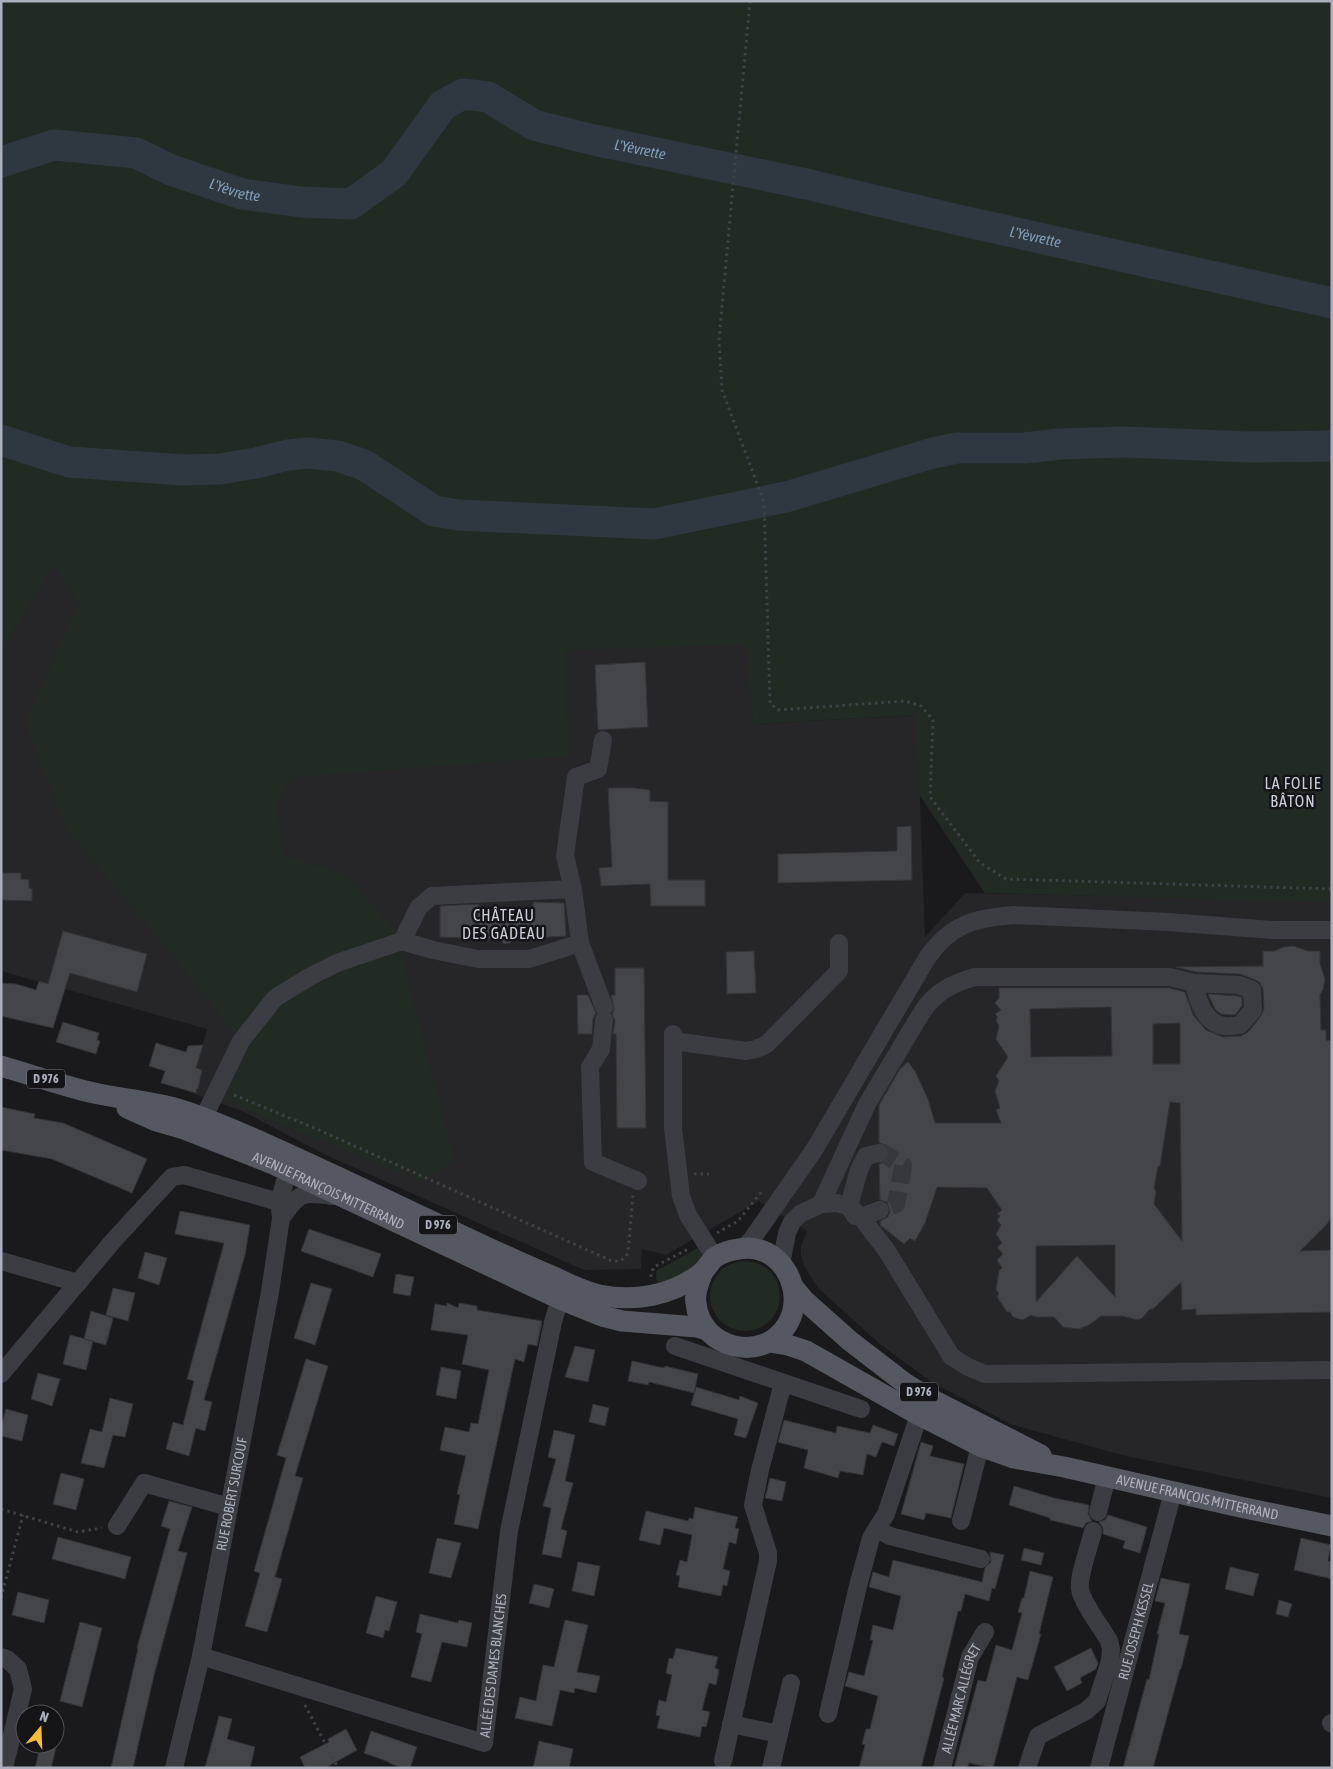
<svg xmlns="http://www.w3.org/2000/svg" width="1333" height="1769" font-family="'Asap Condensed',sans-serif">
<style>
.built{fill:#262629}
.green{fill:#212b23}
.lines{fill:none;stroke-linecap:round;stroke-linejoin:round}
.river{stroke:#2f3841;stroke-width:31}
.building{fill:#444549;stroke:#343438;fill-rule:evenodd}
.minor-tunnel{stroke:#37383c;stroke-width:18;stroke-dasharray:18 9;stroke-linecap:butt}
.path{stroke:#404248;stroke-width:3;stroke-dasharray:2.5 4;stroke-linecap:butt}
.minor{stroke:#3c3d43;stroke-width:18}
.major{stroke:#565861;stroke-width:21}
.labels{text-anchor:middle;stroke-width:5;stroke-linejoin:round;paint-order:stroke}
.shield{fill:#151517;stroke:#7f828a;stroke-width:1}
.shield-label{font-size:12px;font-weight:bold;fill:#acb0bc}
.street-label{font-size:14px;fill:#acb0bc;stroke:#151517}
.water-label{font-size:15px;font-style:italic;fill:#829db8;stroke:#151517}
.quarter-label{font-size:16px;letter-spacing:1px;fill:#cdcfd8;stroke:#151517}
</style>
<rect width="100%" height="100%" fill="#1a1a1c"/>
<path class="built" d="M1,448L740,525L753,724L917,715L925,937L965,893L1332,900V1498L1126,1456L1010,1424L930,1381L880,1344L819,1289L804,1266L801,1255V1246L807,1231L759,1201L666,1255L642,1249L641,1269L584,1270L326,1155L242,1111L189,1092L207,1029L1,971Z"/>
<path class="green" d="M1,1H1332V902L985,893L919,794L916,715L753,724L746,644L565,650L568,756L292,777L275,805L283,855L346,875L395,932L454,1160L421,1181L223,1100L243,1043L170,951L66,829L25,722L79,603L54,564L1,650Z
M698,1248L703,1257L689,1271L657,1286L656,1271Z
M710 1296a35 35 0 1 1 70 0a35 35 0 1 1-70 0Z"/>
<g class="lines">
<g class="river">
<path id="s1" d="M1,162L54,145L136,153L171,170L242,194L301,202L351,204L394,173L443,105L463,94L488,97L534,125L594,140L806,184L954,219L1332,303"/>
<path d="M1,440L69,462L183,470L220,469L256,463L288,455L308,453L338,456L364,465L434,511L458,515L654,524L786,497L933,453L957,448H1025L1059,444L1124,442L1251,447L1332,446"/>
</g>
</g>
<path class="building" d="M645,662L648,727L598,730L595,665Z
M608,788H634L650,790V801L668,802V880H705V906H651L650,884L601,886L599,868L612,867Z
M911,826L912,880L778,883V854L897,851V827Z
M1,873H21V879L29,880V888L32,889V901L1,900Z
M533,902L564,903L566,936L514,939L510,943L504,944L498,939L440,937V906L479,904V911L533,910Z
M63,931L147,954L137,992L70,973L53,1028L1,1016V983L16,984L36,990L39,981L48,984Z
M1293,946L1308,951H1320V964L1325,979L1323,989L1320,995L1321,1030H1326V1040L1332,1041V1216L1328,1223L1300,1251L1332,1250V1312L1196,1315V1309L1182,1310L1181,1282L1153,1309H1150L1142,1318L1138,1320L1122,1316H1101L1089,1325L1079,1329L1063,1327L1054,1317H1037L1031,1315L1023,1320L1013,1317L1010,1312H1007L997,1297L999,1293L996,1290L999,1271L1002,1268L997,1260L1003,1254L997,1247L1002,1243L996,1234L1001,1225L997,1220L1000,1216L997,1214L1002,1210L987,1188L937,1187L925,1223L915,1241L910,1238L904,1244L880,1225V1221L888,1217L890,1211L887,1202L880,1200L879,1164L887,1160L889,1151L886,1145L879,1143V1105L900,1069L908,1062L915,1071L928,1099L935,1123H1001L996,1110L1000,1108L995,1091L999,1081L996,1076L1008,1057L996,1039L999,1026L996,1020L998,1017L995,1014L1001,1010L995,1003L999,998V988H1169L1185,992L1193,1015L1206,1030L1223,1037L1241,1036L1248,1032L1261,1016L1264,1009L1263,989L1260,983L1256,980L1240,974L1196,972L1176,967L1263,966V951H1274L1284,947ZM1111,1007L1112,1056L1031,1057L1030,1009ZM1180,1023V1064H1153V1024ZM1170,1102L1180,1103L1182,1241L1154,1204L1156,1191L1154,1188L1158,1166H1160ZM1115,1245V1297L1077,1256L1036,1302V1246Z
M754,951L756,993L727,994L726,952Z
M615,968H644L646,1128H617L616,1034H613L615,1021L612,1014L614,1008L611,995H615Z
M1208,994L1237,996L1242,997V1006L1235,1015L1221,1014L1215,1009Z
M577,995H588L596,1013L593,1019L592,1034H578Z
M63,1022L99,1033L97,1040L100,1041L96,1054L56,1042Z
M156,1043L186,1052L188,1046L203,1045L196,1068L202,1070L198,1089L197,1088L196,1093L161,1083L165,1071L149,1066Z
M1,1107L35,1114L34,1118L63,1123L147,1159L132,1193L52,1159L1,1150Z
M180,1211L250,1225L245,1255L204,1400L212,1402L205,1431L196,1428L189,1456L166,1449L173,1422L183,1425L194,1381L187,1379L224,1243L175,1234Z
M309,1229L381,1254L373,1277L301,1251Z
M145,1252L167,1258L159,1285L138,1278Z
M396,1274L414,1277L410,1296L393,1293Z
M311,1283L332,1289L315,1345L294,1338Z
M113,1288L135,1293L128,1321L106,1315Z
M447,1303L458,1308L459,1303L477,1306V1310L542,1321L537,1346L528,1344L524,1362L515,1359L478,1529L454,1524L460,1495L457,1494L466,1456L440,1450L445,1427L469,1432L471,1423L478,1424L489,1370L462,1364L468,1335L431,1330L435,1304L447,1306Z
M91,1311L113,1318L106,1345L84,1339Z
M70,1335L93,1341L86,1370L63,1364Z
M575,1346L595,1350L588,1382L565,1377Z
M306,1359L328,1366L295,1476L303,1478L275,1577L282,1579L267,1632L245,1626L260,1573L254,1571L286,1458L277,1455Z
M632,1361L664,1368L665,1366L698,1374L694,1393L649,1382L648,1385L628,1381Z
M441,1367L461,1371L456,1399L436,1395Z
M38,1373L60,1379L52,1406L31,1399Z
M696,1387L739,1400L740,1396L758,1403L746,1438L734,1435L738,1419L691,1405Z
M110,1398L133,1404L125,1437L113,1435L104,1468L81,1463L90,1429L102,1432Z
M593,1404L609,1408L605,1426L589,1422Z
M6,1409L28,1415L22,1441L1,1436V1427Z
M784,1420L836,1433L837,1426L870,1433L873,1425L898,1434L894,1446L882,1442L876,1457L867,1454L863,1475L840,1471L838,1478L804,1468L808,1450L778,1442Z
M554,1430L575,1435L565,1481L573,1483L561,1529L567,1531L561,1558L542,1554L551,1508L543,1506L556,1459L548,1457Z
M921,1442L933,1446L930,1456L964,1464L951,1518L926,1513L924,1520L901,1514Z
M61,1473L84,1479L76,1510L53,1504Z
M770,1478L786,1482L782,1501L765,1498Z
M1014,1486L1054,1498L1089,1505L1088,1514L1092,1521L1086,1523L1083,1528L1050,1520V1518L1009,1505Z
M169,1501L192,1507L178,1551L187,1553L154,1675L133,1768H111L138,1649L137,1648L170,1529L161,1526Z
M695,1507L738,1517L735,1528L739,1529L736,1544L729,1542L723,1569L730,1571L727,1586L723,1585L721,1596L678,1587L680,1576L676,1575L680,1560L687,1562L692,1535L664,1528L660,1545L639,1540L646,1511L688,1521L689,1518L693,1519Z
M1108,1515L1147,1527L1140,1553L1123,1548L1125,1541L1103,1534V1528L1099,1522L1105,1520Z
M58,1537L131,1557L125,1579L52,1559Z
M437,1538L461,1543L451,1578L429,1573Z
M1301,1538L1331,1545L1328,1561L1332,1562V1579L1294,1570Z
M1024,1548L1044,1553L1041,1565L1021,1560Z
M990,1552L1004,1555L995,1589L992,1588L989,1601L965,1594L961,1611H958L942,1677L944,1678L921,1768H859L865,1745L862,1744L866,1729H870L878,1696L845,1686L849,1672L864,1676L873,1640H870L873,1625L893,1630L901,1596L869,1587L873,1572L889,1577L893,1560L982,1582L985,1568L991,1562Z
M578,1562L600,1566L594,1596L572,1591Z
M1230,1567L1259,1574L1253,1596L1225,1589Z
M1030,1571L1053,1577L1039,1634H1041L1028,1680L1017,1677L993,1768L969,1763L967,1768H954L978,1680L986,1682L996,1645L1012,1650L1022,1613L1018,1612L1022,1598H1024Z
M1161,1578L1190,1584L1179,1634L1189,1636L1181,1669H1180L1153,1768H1123L1147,1679L1149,1680L1159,1634H1157L1165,1603L1155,1601Z
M534,1584L554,1589L549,1608L529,1603Z
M18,1592L49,1600L44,1623L12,1615Z
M376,1596L397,1602L389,1631L385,1630L383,1638L366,1633Z
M1279,1600L1292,1604L1288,1617L1276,1614Z
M420,1614L458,1623L459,1620L472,1623L467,1647L442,1642L431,1682L411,1677L422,1634L416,1632Z
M565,1620L588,1625L577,1672L600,1676L596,1693L575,1688L574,1693L560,1690L552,1726L515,1718L520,1697L536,1701L543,1665L554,1667Z
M80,1622L102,1628L82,1707L60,1701Z
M676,1648L718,1657L715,1668L719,1670L716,1685L709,1683L702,1710L710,1712L706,1727L702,1726L700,1737L657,1728L660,1716L656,1715L659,1700L666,1702L672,1675L666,1673L669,1658L673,1659Z
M1091,1648L1098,1663L1096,1669L1080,1678L1082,1683L1067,1691L1054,1667Z
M219,1716L232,1719L227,1739L255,1747L250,1768H205Z
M346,1729L357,1750L325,1768H305L300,1757L329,1742L328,1739Z
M371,1731L417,1747L410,1768H403L389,1763V1762L364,1753Z
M539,1741L573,1749L569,1768H533Z
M41,1744H57L51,1768H35Z"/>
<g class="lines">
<path class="minor-tunnel" d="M879,1153H883L903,1166L896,1204L880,1210"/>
<path class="path" d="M750,1L719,339L722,390L764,502L770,703L778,710L905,701L921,706L933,720L930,797L980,863L1006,879L1332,889
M234,1095L319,1130L612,1261C620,1262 624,1260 628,1253L633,1195
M694,1174H709
M717,1233L738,1221L763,1190
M651,1277V1273L654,1267L690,1248
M1,1509L78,1532L102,1528
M1,1598L23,1515
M305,1705L338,1768"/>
<g class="minor">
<path d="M402,941L419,907L432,896L573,889"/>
<path d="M580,943L604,1007"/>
<path d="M604,1020L601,1049L590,1067L593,1162L638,1181"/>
<path d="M673,1034V1128L681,1196L688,1215L715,1258"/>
<path d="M673,1041L746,1051L756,1049L767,1044L839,971V943"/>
<path d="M203,1119L241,1041L275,998L311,976L337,963L402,941L433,950L478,959H529L580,943L573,889L565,856L576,777L598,769L603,740"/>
<path d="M821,1204L867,1104L922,1012C935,992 953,983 975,977H1170L1194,983L1239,985L1252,990L1253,1010L1240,1025C1236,1025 1229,1027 1224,1026C1204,1023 1198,1001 1194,983"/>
<path d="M855,1216L849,1206L859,1170L866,1156L879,1153"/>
<path d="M861,1217L880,1210"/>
<path d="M281,1218C299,1193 301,1191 332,1196"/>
<path d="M743,1248L752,1239L814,1150L927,958C951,924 974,918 1014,915L1168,922L1273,930H1332"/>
<path d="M1,1261L78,1283"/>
<path d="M781,1264L787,1233L792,1222L800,1214L821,1204L836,1203L849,1206L861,1217L887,1251L951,1356L968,1367L985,1374L1332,1370"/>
<path d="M675,1346L861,1409"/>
<path d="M1,1374L113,1241L172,1177L184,1175L279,1202"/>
<path d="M1098,1512L1107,1477"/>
<path d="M961,1521L980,1446"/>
<path d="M117,1526L144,1483L229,1507"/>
<path d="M877,1529L890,1536L981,1559"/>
<path id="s2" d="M201,1656L484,1743L509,1531L553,1322L560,1299"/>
<path d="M1,1657L7,1659L18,1669L23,1689L4,1768"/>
<path d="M828,1714L858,1586L871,1538L886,1514L919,1415L924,1404"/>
<path d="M1331,1723L1332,1724"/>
<path d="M731,1724L779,1734"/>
<path d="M723,1761L768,1561V1553L753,1505L760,1470L783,1383"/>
<path id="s3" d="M174,1768L201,1656L270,1292L281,1218L279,1202L288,1171L294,1166L297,1165"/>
<path d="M771,1768L791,1683"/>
<path id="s4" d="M942,1768L970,1657L985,1632"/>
<path d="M1027,1768L1038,1736L1086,1711L1097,1701L1110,1661L1111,1649L1109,1641C1102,1628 1082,1603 1080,1589C1078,1576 1090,1545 1093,1531"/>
<path id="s5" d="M1099,1768L1173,1492"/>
</g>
<g class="major">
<path d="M1,1066C32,1075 63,1086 94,1093C121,1099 151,1101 178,1109C211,1119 246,1135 277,1149C350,1182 422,1217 495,1251C515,1260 534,1269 554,1277C568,1284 583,1291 599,1295C634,1302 671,1296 700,1274C706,1270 709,1263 714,1258C721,1253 731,1250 739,1249C780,1241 808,1291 787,1325C763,1364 700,1349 696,1303C694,1292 699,1282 703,1272"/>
<path id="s6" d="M127,1108L156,1121L184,1129L273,1164L560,1299L602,1316L622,1321L697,1327L707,1330"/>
<path d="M794,1288L804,1300L850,1341L906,1384L927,1397L1041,1455"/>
<path id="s7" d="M769,1342L788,1345L806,1351L919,1415L980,1446L1014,1458L1064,1467L1240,1507L1332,1526"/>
</g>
</g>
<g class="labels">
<g class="shield">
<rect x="27" y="1069.5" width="38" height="19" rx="4"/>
<rect x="419" y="1215.5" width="38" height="19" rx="4"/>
<rect x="900" y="1382.5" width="38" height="19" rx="4"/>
</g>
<g class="shield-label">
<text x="46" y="1083">D 976</text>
<text x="438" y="1229">D 976</text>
<text x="919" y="1396">D 976</text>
</g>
<g class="street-label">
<text dy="5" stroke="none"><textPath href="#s6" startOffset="218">AVENUE FRANÇOIS MITTERRAND</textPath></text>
<text dy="5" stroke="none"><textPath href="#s3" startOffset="280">RUE ROBERT SURCOUF</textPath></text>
<text dy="5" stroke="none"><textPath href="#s7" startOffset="460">AVENUE FRANÇOIS MITTERRAND</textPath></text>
<text dy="5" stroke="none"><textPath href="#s5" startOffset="142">RUE JOSEPH KESSEL</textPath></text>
<text dy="5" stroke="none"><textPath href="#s2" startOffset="374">ALLÉE DES DAMES BLANCHES</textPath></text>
<text dy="5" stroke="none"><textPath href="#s4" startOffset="72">ALLÉE MARC ALLÉGRET</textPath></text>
</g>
<g class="water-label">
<text dy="5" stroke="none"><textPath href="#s1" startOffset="709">L'Yèvrette</textPath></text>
<text dy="5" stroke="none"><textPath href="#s1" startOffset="244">L'Yèvrette</textPath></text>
<text dy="5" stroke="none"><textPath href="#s1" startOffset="1114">L'Yèvrette</textPath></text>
</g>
<g class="quarter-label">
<text x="1293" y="789">LA FOLIE<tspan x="1293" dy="18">BÂTON</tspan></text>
<text x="504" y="921">CHÂTEAU<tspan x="504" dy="18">DES GADEAU</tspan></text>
</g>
</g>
<rect width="1333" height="1769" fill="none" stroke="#acb0bc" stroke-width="5"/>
<g transform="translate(40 1729) rotate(19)"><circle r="24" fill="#151517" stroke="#515359"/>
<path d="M0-4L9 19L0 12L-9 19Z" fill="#fabe34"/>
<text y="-8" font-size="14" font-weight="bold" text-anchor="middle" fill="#acb0bc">N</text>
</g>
</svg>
